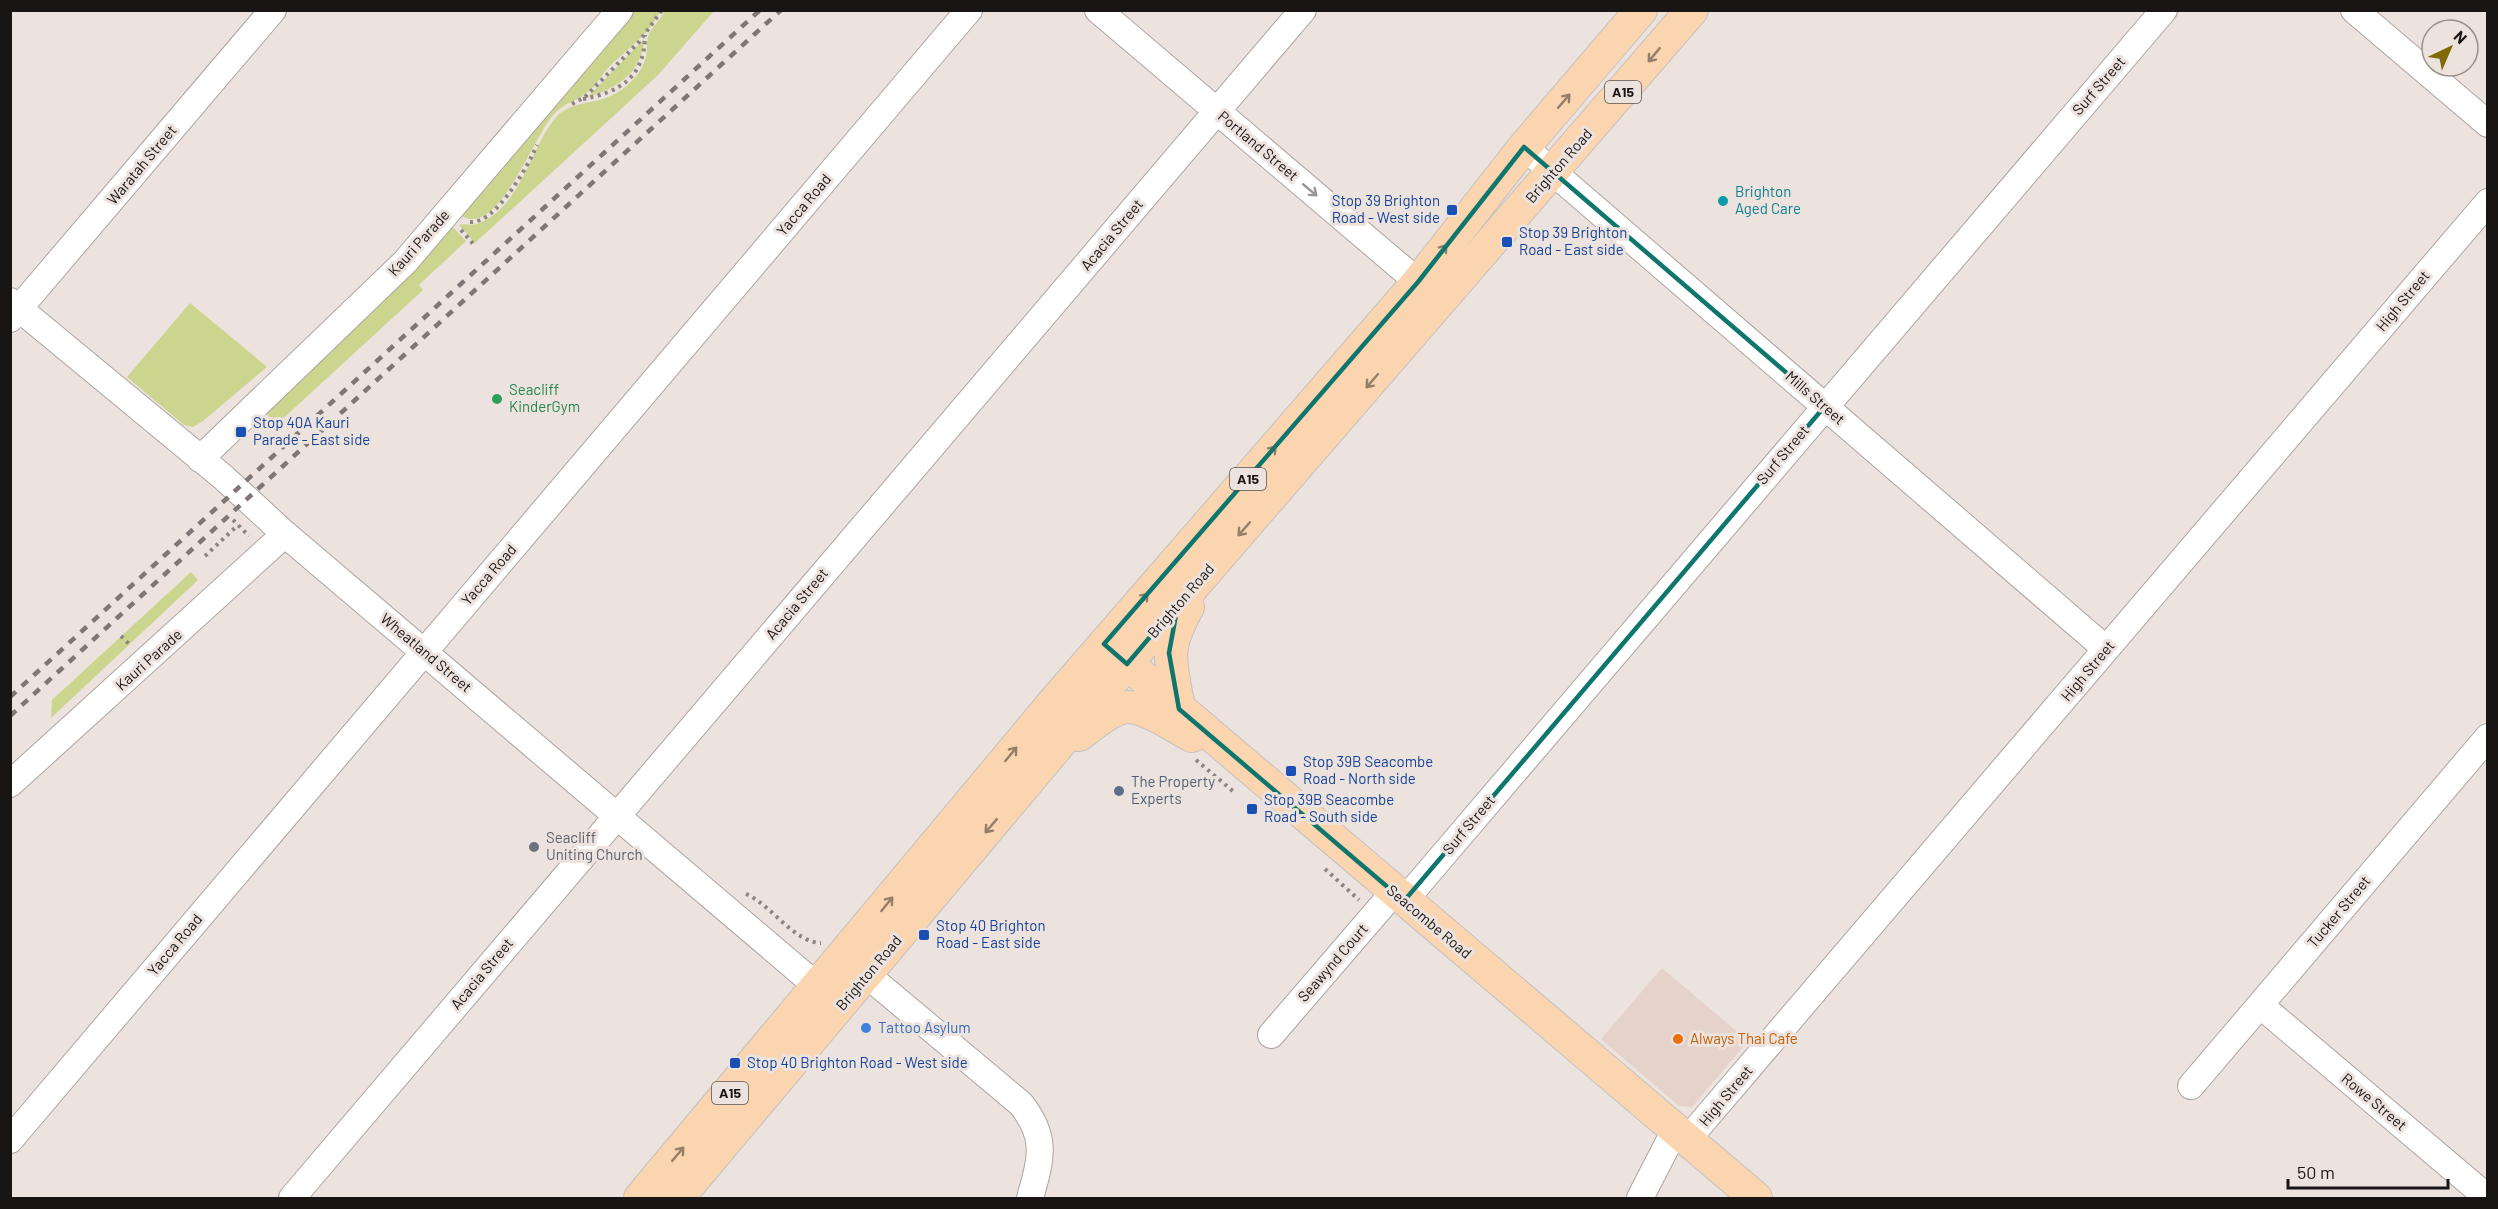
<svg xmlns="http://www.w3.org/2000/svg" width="2498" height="1209" font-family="Barlow,sans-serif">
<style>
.built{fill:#e5d3cb}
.green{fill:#cbd58e}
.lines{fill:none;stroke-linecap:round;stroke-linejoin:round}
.minor-casing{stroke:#ada4a0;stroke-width:28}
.major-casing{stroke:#c3c2c2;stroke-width:34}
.path{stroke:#8c8582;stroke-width:4;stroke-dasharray:3 4.5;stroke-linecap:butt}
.minor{stroke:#fff;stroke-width:26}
.major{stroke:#fbd5af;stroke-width:32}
.rail{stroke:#7e7775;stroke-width:4.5;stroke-dasharray:8 8;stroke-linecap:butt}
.oneway{stroke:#957f69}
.oneway2{stroke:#989695}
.marked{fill:none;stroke:#0f766e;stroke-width:4.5;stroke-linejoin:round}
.culture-dot{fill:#0f9aa8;stroke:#ece2de;stroke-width:2}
.transit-dot{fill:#1a4fb4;stroke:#ece2de;stroke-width:2}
.leisure-dot{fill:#2e9e5b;stroke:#ece2de;stroke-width:2}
.service-dot{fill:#5c6f8a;stroke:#ece2de;stroke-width:2}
.worship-dot{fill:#6b7280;stroke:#ece2de;stroke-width:2}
.shop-dot{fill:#3f7fe0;stroke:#ece2de;stroke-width:2}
.food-dot{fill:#e8710a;stroke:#ece2de;stroke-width:2}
.labels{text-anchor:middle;stroke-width:6;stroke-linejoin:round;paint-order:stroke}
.shield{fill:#ece2de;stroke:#585251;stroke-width:1.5}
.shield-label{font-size:14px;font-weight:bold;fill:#191514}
.street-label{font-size:15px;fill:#191514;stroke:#ece2de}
.culture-label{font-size:15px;fill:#0d838f;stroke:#ece2de;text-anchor:start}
.transit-label{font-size:15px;fill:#164399;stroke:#ece2de;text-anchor:start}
.leisure-label{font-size:15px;fill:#27864d;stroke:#ece2de;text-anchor:start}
.service-label{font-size:15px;fill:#4e5e75;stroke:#ece2de;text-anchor:start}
.worship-label{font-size:15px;fill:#5b616d;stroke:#ece2de;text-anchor:start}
.shop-label{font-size:15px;fill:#366cbe;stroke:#ece2de;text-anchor:start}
.food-label{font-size:15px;fill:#c56008;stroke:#ece2de;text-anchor:start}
</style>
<rect width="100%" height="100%" fill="#ece2de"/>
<path class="built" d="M1662,968L1748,1041L1692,1107L1679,1106L1601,1039Z"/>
<path class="green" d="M628,11H660C650,35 626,49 608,68C601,75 597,85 588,92C578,100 566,103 557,111C535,128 497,249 456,212Z
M665,11H714L658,75L475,243L459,225C465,223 471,226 477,224C522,208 530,146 557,116C571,102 591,104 608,97C624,91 640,76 645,60C648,52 646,44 648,37C650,29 661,19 665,11Z
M644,39C642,72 618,88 588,97Z
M448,222L466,241L419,285L423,290L276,425L264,411Z
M190,303L267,367L203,421L193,427L184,425L127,377Z
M191,572L198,580L51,718L52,700Z"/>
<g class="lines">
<defs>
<path id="minor" d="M1098,10L1418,282
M2354,10L2488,124
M1524,147L2106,649
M10,301L223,477L285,534L831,998
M10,319L273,10
M200,459L405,262L620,10
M10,784L285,534
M1404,901L2164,10
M867,975L1021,1104C1048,1138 1041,1159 1030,1198
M2260,1005L2488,1198
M1271,1035L1394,892
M2191,1086L2488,737
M10,1140L969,10
M1687,1140L2488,202
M292,1198L1303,10
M1640,1198L1675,1130"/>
<path id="major" d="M1111,650L1756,1198
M1179,709C1171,661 1163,652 1188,607
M1079,735C1092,726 1110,708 1128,707C1147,707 1175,727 1192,736
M640,1198L1053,703L1418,282L1524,147L1641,10
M678,1198L1145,642L1692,10"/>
</defs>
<use href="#minor" class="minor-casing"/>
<use href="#major" class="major-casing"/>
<path class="path" d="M583,99C621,92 645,76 645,35
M572,104L585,97L639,42L662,10
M470,222C496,224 528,166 537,145
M461,230L475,246
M233,520L249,536
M205,556L238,525
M121,636L130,645
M1196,760L1234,792
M1325,869L1359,900
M746,894C772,905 793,942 821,943"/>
<use href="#minor" class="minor"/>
<use href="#major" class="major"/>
<path class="rail" d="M10,697L760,10
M10,716L781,10"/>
</g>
<defs><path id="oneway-shaft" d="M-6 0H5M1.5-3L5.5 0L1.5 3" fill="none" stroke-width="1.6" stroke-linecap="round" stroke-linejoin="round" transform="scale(1.5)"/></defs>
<g class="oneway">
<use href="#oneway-shaft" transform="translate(1654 55) rotate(130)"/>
<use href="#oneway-shaft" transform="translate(1564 101) rotate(-49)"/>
<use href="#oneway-shaft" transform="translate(1441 252) rotate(-52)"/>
<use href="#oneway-shaft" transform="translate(1372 381) rotate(131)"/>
<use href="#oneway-shaft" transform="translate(1270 453) rotate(-49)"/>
<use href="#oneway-shaft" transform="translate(1244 529) rotate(131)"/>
<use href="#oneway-shaft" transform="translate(1142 600) rotate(-48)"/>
<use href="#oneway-shaft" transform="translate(1011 754) rotate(-51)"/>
<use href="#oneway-shaft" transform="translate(991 826) rotate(130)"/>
<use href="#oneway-shaft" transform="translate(887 904) rotate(-51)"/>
<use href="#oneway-shaft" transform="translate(678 1154) rotate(-50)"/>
</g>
<use class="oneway2" href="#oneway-shaft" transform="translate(1310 190) rotate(40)"/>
<path class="marked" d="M1524,147L1825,406L1404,901L1179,709L1169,653L1178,604L1127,664L1104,644L1418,282Z"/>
<circle class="culture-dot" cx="1723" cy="201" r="6"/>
<g class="transit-dot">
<rect x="1446" y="204" width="12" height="12" rx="3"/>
<rect x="1501" y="236" width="12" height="12" rx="3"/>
<rect x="235" y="426" width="12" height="12" rx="3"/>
<rect x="1285" y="765" width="12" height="12" rx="3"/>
<rect x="1246" y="803" width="12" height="12" rx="3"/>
<rect x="918" y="929" width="12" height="12" rx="3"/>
<rect x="729" y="1057" width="12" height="12" rx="3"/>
</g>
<circle class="leisure-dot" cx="497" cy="399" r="6"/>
<circle class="service-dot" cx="1119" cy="791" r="6"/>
<circle class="worship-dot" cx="534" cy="847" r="6"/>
<circle class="shop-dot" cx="866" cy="1028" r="6"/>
<circle class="food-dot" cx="1678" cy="1039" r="6"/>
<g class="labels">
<g class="shield">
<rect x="1605" y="81" width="36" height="22" rx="4.5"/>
<rect x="1230" y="468" width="36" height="22" rx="4.5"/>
<rect x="712" y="1082" width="36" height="22" rx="4.5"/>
</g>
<g class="shield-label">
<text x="1623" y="97">A15</text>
<text x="1248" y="484">A15</text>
<text x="730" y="1098">A15</text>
</g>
<g class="street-label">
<text transform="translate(2099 86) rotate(-49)" y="5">Surf Street</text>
<text transform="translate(1258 146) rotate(40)" y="5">Portland Street</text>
<text transform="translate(142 165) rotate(-50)" y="5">Waratah Street</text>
<text transform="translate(1559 166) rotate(-49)" y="5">Brighton Road</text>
<text transform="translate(804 205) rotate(-50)" y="5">Yacca Road</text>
<text transform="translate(1112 235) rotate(-50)" y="5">Acacia Street</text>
<text transform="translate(419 243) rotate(-48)" y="5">Kauri Parade</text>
<text transform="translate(2403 301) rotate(-50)" y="5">High Street</text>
<text transform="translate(1815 398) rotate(41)" y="5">Mills Street</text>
<text transform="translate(1783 455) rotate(-50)" y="5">Surf Street</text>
<text transform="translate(489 575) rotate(-49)" y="5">Yacca Road</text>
<text transform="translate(1181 601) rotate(-49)" y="5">Brighton Road</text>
<text transform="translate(797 604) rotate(-50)" y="5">Acacia Street</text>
<text transform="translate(426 653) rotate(40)" y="5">Wheatland Street</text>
<text transform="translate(149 660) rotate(-42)" y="5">Kauri Parade</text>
<text transform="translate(2088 671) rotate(-50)" y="5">High Street</text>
<text transform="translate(1469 825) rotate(-50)" y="5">Surf Street</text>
<text transform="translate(2339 912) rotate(-50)" y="5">Tucker Street</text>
<text transform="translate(1429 922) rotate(40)" y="5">Seacombe Road</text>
<text transform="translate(175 945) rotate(-50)" y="5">Yacca Road</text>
<text transform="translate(1333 963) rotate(-49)" y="5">Seawynd Court</text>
<text transform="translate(869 973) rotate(-50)" y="5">Brighton Road</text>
<text transform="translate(482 974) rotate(-50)" y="5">Acacia Street</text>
<text transform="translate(1726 1096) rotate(-50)" y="5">High Street</text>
<text transform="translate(2374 1102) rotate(40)" y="5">Rowe Street</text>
</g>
<g class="culture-label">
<text x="1735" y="197">Brighton<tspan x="1735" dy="17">Aged Care</tspan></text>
</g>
<g class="transit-label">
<text x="1440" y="206" text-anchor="end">Stop 39 Brighton<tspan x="1440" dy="17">Road - West side</tspan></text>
<text x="1519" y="238">Stop 39 Brighton<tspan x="1519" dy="17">Road - East side</tspan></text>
<text x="253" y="428">Stop 40A Kauri<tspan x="253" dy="17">Parade - East side</tspan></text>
<text x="1303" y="767">Stop 39B Seacombe<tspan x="1303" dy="17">Road - North side</tspan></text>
<text x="1264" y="805">Stop 39B Seacombe<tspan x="1264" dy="17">Road - South side</tspan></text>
<text x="936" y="931">Stop 40 Brighton<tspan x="936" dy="17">Road - East side</tspan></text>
<text x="747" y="1068">Stop 40 Brighton Road - West side</text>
</g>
<g class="leisure-label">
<text x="509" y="395">Seacliff<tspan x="509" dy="17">KinderGym</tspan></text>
</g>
<g class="service-label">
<text x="1131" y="787">The Property<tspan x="1131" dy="17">Experts</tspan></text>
</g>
<g class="worship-label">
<text x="546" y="843">Seacliff<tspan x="546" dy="17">Uniting Church</tspan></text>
</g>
<g class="shop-label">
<text x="878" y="1033">Tattoo Asylum</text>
</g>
<g class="food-label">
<text x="1690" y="1044">Always Thai Cafe</text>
</g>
</g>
<rect width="2498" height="1209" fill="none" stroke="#191514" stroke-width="24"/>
<g transform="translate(2450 48) rotate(44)"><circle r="28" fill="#ece2de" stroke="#98908d" stroke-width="1.5"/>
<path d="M0-4.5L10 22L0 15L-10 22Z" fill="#806a03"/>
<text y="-9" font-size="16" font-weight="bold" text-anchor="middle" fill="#191514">N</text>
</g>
<path d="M2288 1179v9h160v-9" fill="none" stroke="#191514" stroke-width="3"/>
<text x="2297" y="1179" font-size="18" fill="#191514" stroke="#ece2de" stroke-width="4.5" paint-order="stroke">50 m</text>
</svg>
